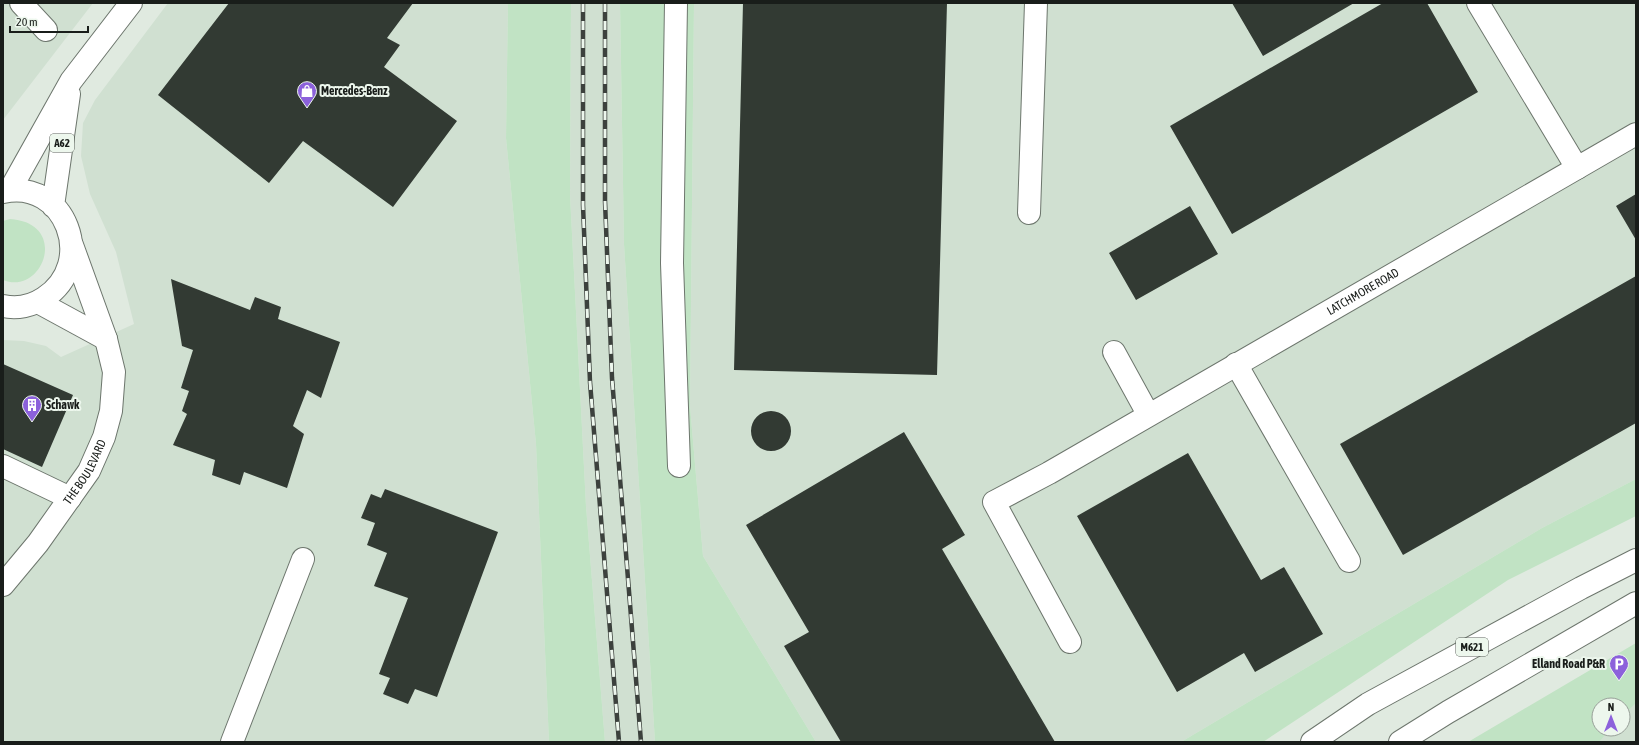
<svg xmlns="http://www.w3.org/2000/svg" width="1639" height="745" font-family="'Asap Condensed',sans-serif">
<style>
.built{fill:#d0e0d1}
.green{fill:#c1e3c4}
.building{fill:#323a33}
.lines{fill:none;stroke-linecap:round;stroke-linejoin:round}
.minor-casing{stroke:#6d766d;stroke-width:24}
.major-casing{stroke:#6d766d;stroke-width:24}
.highway-casing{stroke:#6d766d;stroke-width:24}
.minor{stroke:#fff;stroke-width:22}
.major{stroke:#fff;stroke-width:22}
.highway{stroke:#fff;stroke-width:22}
.rail-casing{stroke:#3c413d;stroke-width:4.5}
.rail{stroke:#edf7ed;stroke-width:3;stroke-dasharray:9;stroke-linecap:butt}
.labels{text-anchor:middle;stroke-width:4;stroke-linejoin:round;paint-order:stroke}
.shield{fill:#edf7ed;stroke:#595e59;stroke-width:1}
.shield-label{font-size:11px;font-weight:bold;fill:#191d1a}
.poi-label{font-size:12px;font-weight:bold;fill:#191d1a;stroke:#edf7ed;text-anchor:start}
.street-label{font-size:12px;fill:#191d1a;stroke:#edf7ed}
</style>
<rect width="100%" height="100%" fill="#e0eae0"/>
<path class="built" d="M3,3H93L3,120Z
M168,3H508L506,138L536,444L549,742H3V340L24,341L46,346L61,357L134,324L116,252L90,194L81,156L83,123L95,100Z
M571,3H620L624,244L655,742H605L586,506L570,195Z
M694,3H1636V479L1542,528L1181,742H816L703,556L690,406Z
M1636,689V742H1553L1599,729H1623V705Z"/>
<path class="green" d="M508,3H571L570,195L586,506L605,742H549L536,444L506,138Z
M620,3H694L690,406L703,556L816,742H655L624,244Z
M10,219C70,223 43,296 3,280V221Z
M1636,479V516L1508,580L1263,742H1181L1542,528Z
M1636,643V703L1623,715V705H1599V729H1610L1599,742H1468Z"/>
<path class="building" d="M229,3H413L387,38L400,45L384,67L457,121L393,207L303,141L269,183L158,95Z
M743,3H947L937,375L734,370Z
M1232,3H1354L1263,56Z
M1383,3H1427L1478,92L1232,234L1170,126Z
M1636,194V240L1616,206Z
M1190,206L1218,254L1136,300L1109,253Z
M1636,276V423L1403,555L1340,444Z
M171,279L250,310L255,297L281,307L278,319L340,342L321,398L307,390L293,426L304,434L287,488L244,472L240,485L212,475L215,460L173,445L187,414L182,411L189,391L181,388L193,350L182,346Z
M3,364L73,395L42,467L3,449Z
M751 431a20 20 0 1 1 40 0a20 20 0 1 1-40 0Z
M904,432L965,535L942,549L1055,742H841L784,646L809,632L746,525Z
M1188,453L1261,580L1284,567L1323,634L1255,672L1244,653L1177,692L1077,516Z
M385,489L498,532L437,697L415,689L408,704L383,694L390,678L379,674L408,598L374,586L387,553L367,545L375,523L361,518L371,494L381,498Z"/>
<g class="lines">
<defs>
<g id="minor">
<path d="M21,3L46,30"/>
<path d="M676,3L672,263L679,466"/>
<path d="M1478,3L1577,168"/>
<path d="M1029,213L1036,3"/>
<path d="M38,302L106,339"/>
<path d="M1114,352L1148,414"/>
<path d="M1236,364L1349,561"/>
<path d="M3,466L70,498"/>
<path id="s1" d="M3,585L38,543L89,471L104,437L111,411L114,372L106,339L72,245"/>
<path id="s2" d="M1070,642L994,502L1049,473L1636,134"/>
<path d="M232,742L303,559"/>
</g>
<path id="major" d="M10,190L71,81L131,3
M3,192C65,178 98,263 44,298C32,306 17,309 3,306
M53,206L69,94"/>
<path id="highway" d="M1312,742L1368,704L1581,588L1636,560
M1400,742L1448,712L1636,603"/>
</defs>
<use href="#minor" class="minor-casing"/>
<use href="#major" class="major-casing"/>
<use href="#highway" class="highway-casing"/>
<use href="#minor" class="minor"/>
<use href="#major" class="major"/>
<use href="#highway" class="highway"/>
<defs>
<path id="rail" d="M583,3V205L590,382L619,742
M605,3V201L612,378L641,742"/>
</defs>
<use href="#rail" class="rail-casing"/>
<use href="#rail" class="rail"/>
</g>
<defs>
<symbol id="shop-pin" viewBox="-11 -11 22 30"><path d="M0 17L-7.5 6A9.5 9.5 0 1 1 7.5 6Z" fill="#8c61db" stroke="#edf7ed"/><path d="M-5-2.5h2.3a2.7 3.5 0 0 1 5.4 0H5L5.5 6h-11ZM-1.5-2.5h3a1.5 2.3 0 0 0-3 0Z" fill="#fff"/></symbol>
<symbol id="building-pin" viewBox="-11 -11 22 30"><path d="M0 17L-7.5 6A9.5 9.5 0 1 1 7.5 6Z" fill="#8c61db" stroke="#edf7ed"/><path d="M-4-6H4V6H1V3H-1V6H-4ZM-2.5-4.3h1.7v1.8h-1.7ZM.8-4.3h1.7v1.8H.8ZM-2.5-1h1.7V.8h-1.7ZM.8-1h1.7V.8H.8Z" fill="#fff"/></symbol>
<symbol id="parking-pin" viewBox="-11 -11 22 30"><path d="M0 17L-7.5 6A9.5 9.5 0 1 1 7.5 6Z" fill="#8c61db" stroke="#edf7ed"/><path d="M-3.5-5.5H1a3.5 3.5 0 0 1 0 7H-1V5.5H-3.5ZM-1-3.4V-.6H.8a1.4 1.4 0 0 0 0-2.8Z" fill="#fff"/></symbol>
</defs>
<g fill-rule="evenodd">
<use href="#shop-pin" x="296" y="80" width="22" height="30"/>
<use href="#building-pin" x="21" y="394" width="22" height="30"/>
<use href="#parking-pin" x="1608" y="653" width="22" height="30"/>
</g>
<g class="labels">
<g class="shield">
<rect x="50" y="134" width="24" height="18" rx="3"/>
<rect x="1456" y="638" width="32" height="18" rx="3"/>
</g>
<g class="shield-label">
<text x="62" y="147">A62</text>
<text x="1472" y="651">M621</text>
</g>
<g class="poi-label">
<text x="321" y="95">Mercedes-Benz</text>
<text x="46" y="409">Schawk</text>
<text x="1605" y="668" text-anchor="end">Elland Road P&amp;R</text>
</g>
<g class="street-label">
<text dy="4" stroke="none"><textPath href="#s2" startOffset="584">LATCHMORE ROAD</textPath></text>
<text dy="4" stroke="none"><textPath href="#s1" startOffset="140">THE BOULEVARD</textPath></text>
</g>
</g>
<rect width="1639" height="745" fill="none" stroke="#191d1a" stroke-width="8"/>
<g transform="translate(1611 717)"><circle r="19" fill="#edf7ed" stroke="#98a099"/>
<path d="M0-3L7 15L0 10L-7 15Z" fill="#8c61db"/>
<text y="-6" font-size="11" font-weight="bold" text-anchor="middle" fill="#191d1a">N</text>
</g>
<path d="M10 26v6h78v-6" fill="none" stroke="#191d1a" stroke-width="2"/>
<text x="16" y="26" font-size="12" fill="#191d1a" stroke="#edf7ed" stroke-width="3" paint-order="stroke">20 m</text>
</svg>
